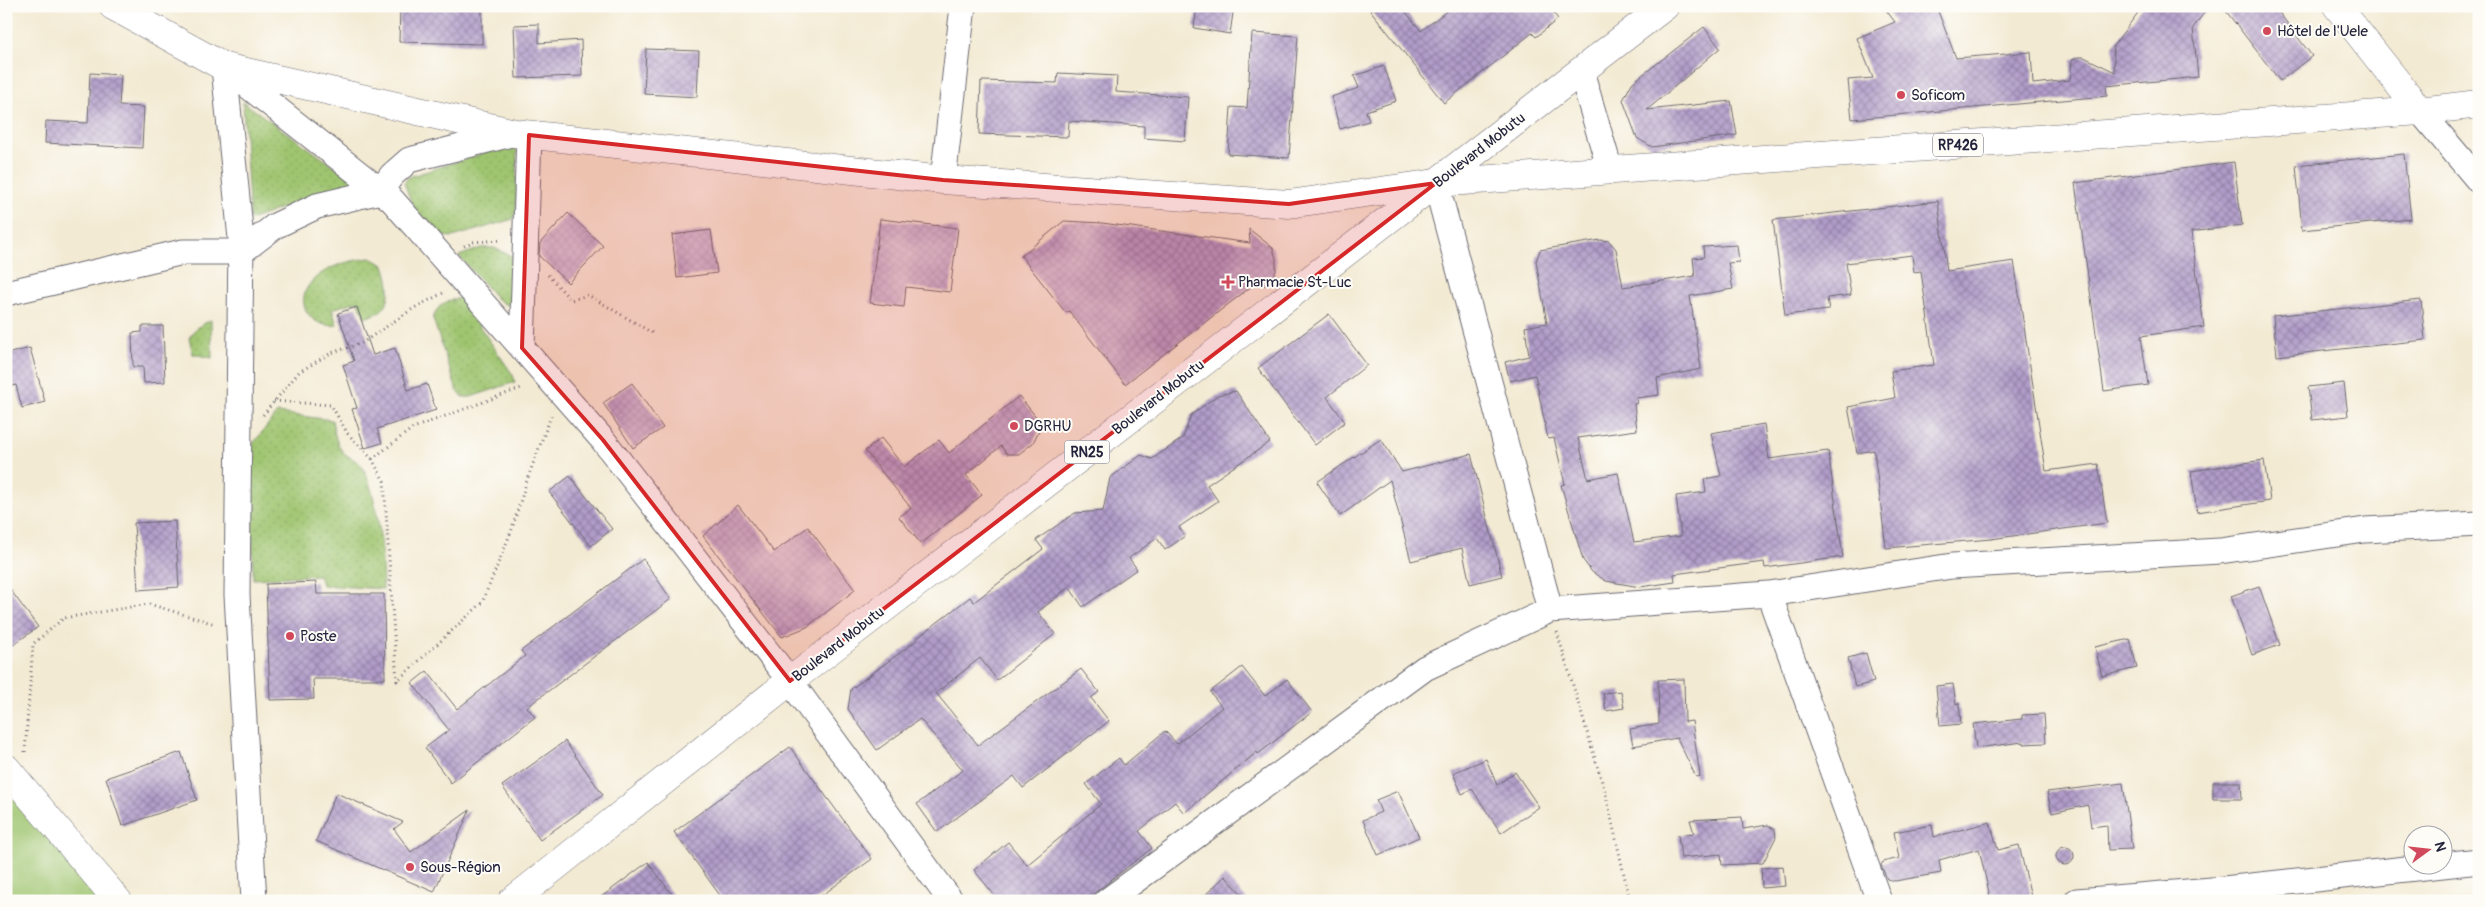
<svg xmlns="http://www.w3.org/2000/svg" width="2485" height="907" font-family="Pangolin,sans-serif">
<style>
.grass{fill:url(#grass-dots);stroke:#607456}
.park{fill:#9fc570;stroke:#607456}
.building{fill:url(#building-cross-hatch)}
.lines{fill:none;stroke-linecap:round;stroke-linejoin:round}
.street-casing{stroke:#6b6870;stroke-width:27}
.secondary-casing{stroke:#6b6870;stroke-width:29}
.primary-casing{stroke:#6b6870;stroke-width:29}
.path{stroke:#6b6870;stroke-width:3;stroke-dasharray:1 4;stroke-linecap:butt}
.street{stroke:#fff;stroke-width:25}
.secondary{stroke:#fff;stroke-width:28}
.primary{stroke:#fff;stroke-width:28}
.marked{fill:#d62828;fill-opacity:0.2;stroke:#d62828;stroke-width:4;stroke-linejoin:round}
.poi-dot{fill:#d1495b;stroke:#fdfcf7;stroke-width:2}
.labels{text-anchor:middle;stroke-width:4;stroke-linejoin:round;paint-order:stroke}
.shield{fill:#fdfcf7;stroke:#646373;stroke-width:1}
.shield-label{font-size:14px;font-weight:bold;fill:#22223b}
.poi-label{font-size:15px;fill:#22223b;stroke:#fdfcf7;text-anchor:start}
.street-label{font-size:15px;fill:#22223b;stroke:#fdfcf7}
</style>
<defs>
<pattern id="grass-dots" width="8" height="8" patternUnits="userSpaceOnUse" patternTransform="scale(1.25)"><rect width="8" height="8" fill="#9fc570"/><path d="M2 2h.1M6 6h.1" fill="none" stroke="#89a962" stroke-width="1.8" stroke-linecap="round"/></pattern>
<pattern id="building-cross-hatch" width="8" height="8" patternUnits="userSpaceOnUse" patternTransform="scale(1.25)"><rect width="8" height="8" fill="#b19cc9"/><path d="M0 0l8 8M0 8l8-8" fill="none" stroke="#907fa4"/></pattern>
</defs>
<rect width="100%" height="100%" fill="#fdfcf7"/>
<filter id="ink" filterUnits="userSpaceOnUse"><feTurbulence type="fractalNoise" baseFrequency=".02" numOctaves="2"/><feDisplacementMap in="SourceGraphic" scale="10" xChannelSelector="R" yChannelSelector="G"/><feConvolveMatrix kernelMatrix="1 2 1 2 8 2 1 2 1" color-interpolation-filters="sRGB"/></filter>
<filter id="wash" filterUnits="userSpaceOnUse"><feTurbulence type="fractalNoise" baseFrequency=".0096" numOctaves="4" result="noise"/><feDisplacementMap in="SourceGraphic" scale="20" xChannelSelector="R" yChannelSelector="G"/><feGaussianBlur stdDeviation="1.12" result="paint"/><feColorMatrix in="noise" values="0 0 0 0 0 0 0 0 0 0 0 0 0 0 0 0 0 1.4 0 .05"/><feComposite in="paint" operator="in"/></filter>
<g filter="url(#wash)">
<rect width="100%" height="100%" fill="#f3ead3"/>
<path class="grass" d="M243,102L355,181L250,220Z
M509,145L517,150L516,211L513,219L453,237L441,236L414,209L404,183L409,177Z
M481,248H494L518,259C517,273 521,300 506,305L497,299L459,256Z
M371,258L384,265C392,287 394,313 365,317L358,301L332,309L337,325C318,329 296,311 306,290C317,268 349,260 371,258Z
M460,298L513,375L515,382L471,397H463L457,391L433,319C437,305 445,301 460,298Z
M211,320L212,358L193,354L189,338L196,328Z
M277,413L332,420C334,430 336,446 344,453C352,460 360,460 364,470C380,505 382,551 383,589L322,585L319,575L253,579L252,445Z"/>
<path class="park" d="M6,773L105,901H6Z"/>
<g id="blocks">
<path class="building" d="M400,6H482V44L399,42Z
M1197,6H1234L1230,34L1194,28Z
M1367,6H1401L1421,31L1453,6H1548L1558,19L1536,37L1532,33L1444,103Z
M1883,6H1936L1956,58L2031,52L2033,84L2070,80L2072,60L2078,57H2084L2115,72L2113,46L2143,6H2209L2193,28L2198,77L2106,86L2107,96L1852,119L1848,80L1873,78L1857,38L1895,22Z
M2222,6H2274L2312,56L2280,81Z
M539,24V43L581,40L582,76L516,78L514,25Z
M1704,27L1720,48L1647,110L1731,101L1737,135L1652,147L1637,138L1623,100L1632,83Z
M1252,33L1298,36L1289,158L1228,154L1231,107L1247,108Z
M646,49L699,51L697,97L644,94Z
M1384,66L1396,101L1366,111L1369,121L1340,129L1331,97L1359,88L1354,76Z
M90,73L121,75L119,106L144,107L142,148L45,143L46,121L88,123Z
M1058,73L1117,76L1116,92L1188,97L1185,141L1144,138V126L1069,121L1068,137L979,134L981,81L1057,83Z
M2404,154L2411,219L2302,230L2296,165Z
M2234,162L2242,225L2191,232L2204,327L2141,336L2148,385L2104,391L2075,183Z
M1938,201L1947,271L2014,261L2046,471L2098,464L2107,523L1991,539L1886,548L1874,450L1857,453L1848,407L1895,398L1891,371L1934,365L1921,271L1914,272L1912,255L1846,263L1851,295L1827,298L1829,310L1785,315L1773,220Z
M568,213L603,246L568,283L539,256L540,243Z
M880,219L958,228L950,292L906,287L904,307L870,303Z
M1064,221L1102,223L1250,243L1249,229L1273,248L1276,259V271L1265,286L1261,279L1125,384L1069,311L1066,313L1021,256Z
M711,230L717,273L677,278L672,235Z
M1600,240L1609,241L1616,249L1623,287L1695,276L1693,258L1704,257L1703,247L1737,245L1739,262L1728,263L1733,289L1690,296L1701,369L1657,378L1659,395L1636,398L1637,403L1634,404L1637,430L1578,438L1588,479L1618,473L1634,542L1681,536L1676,496L1706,492L1704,479L1721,476L1711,433L1764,424L1769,459L1828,451L1843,557L1765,568L1764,562L1674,574L1675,582L1640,587L1606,581L1592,572L1583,560L1561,485L1565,484L1554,438L1548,439L1535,375L1510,381L1505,362L1529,356L1525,327L1547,323L1536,261L1540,250Z
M2421,300L2425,340L2277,356L2273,316Z
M357,307L373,355L395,348L408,390L427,384L436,410L377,429L382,443L365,448L352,409L357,408L343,365L354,361L338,313Z
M1329,314L1367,365L1327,397L1345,422L1315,445L1258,368Z
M142,326H163L165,382L144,383L143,367H133L132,333L142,332Z
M30,348L45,402L22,408L16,385L6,388V354Z
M632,383L663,428L633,448L603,403Z
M2344,383L2348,416L2312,420L2308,387Z
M1236,391L1270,442L1207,485L1218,501L1179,527L1185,536L1165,550L1157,538L1129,558L1137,569L1083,607L1069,587L1038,612L1055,634L997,680L980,658L936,693L978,745L1081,669L1099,692L1091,698L1109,721L1023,788L1014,776L937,832L917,804L963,770L920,719L877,750L848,709L851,689L917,640L916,639L970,597L974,602L1043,549L1036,540L1075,513L1103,511L1110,478L1141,455L1152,459L1183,438L1191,415L1218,395Z
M1019,396L1042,424L1033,443L1019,454H1007L1001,446L966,475L982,495L921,544L899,517L911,508L865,451L881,438L904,467L939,440L949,453Z
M1381,439L1402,472L1471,454L1502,576L1470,584L1462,548L1411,561L1390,480L1340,516L1317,482Z
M2264,460L2270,501L2197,512L2191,471Z
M570,476L612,529L591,546L549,492Z
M738,505L774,552L808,527L855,590L807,627L782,637L703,536Z
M175,521L179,587L138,590L134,523Z
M643,559L671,599L527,707L535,717L451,783L425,748L449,730L412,683L427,671L457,709L525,656L521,651Z
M316,582L317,594H384L385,679H313L314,699L270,700L266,584Z
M6,584L38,627L6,650Z
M2259,586L2280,645L2252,655L2231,596Z
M2130,639L2137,668L2102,676L2095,647Z
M1866,653L1874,682L1855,687L1848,658Z
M1242,667L1265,696L1287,679L1312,712L1258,754L1257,752L1184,813L1175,802L1139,831L1152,848L1084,901H999L974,870L1008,842L1027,865L1101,804L1086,784L1119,758L1124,765L1165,731L1177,744L1222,707L1210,692Z
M1684,679L1685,722L1692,721L1700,776L1696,777L1677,738L1633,746L1630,729L1659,724L1658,680Z
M1953,684L1956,704L1959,703L1961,724L1940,726L1936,686Z
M1621,691L1624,708L1606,711L1603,693Z
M2044,714L2046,743L2023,744V742L1976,748L1973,724L2022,719V715Z
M565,741L603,795L540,840L502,786Z
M790,747L872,859L814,901H724L674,832Z
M181,752L197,800L122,826L106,778Z
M1486,759L1497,785L1515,772L1539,807L1501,833L1472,789L1462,794L1453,773Z
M2213,782H2241L2242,799H2213Z
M2123,783L2132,849L2108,850L2107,825L2091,827L2088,805L2052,813L2047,792Z
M1398,791L1419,837L1378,855L1363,820L1381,812L1376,800Z
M336,793L403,822L394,829L411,852L470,810L434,892L316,841Z
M1742,817L1743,829L1768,825L1775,830L1776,837L1763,863L1722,865L1721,854L1681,858L1678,835L1694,833L1690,820Z
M1990,822L1998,850L2019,845L2032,901H1991L1979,849L1939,860L1941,873L1895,881L1887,879L1881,865L1883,862L1899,858L1894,832L1932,825L1934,837Z
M2056 856a9 9 0 1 1 18 0a9 9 0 1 1-18 0Z
M648,862L677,901H596Z
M1783,866L1785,886L1762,888L1761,868Z
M1225,876L1248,901H1199Z"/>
</g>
</g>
<g filter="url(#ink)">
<use href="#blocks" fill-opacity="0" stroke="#6b6870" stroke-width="1"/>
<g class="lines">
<defs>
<path id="street" d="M224,67L392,200L603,440L790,681L951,901
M224,67L241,239L237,595L254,901
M1581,71L1610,170
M2420,111L2479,181
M943,180L963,6
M6,293L183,252H241L275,226L317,206L380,191L392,175L409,160L515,133
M522,348L529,135
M1769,594L1879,901
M1550,610L1769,594L1952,566L2220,551L2365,530L2479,524
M1107,901L1425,668L1550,610L1436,183
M2077,901L2224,889L2479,861"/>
<path id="secondary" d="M113,6L224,67L515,133L943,180L1289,204L1436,183
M2337,6L2420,111
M6,768L118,901"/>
<path id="primary" d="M1436,183L2420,111L2479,104
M512,901L790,681L1665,6"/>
</defs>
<use href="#street" class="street-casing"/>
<use href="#secondary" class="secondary-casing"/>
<use href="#primary" class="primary-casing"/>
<path class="path" d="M464,246L472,242L502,240
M548,275L571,300L588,295L654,334
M274,401L331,405L348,434L372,459L384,481L397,681L482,603L511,532L527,480L551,416
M263,415L299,372L331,353L362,343L414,308L443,293
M372,459L413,428L524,387
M1557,632L1606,795L1630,901
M25,752L33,644L64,618L149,604L215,624"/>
<use href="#street" class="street"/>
<use href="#secondary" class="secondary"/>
<use href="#primary" class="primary"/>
</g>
</g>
<path class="marked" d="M529,135L943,180L1289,204L1436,183L790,681L603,440L522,348Z"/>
<g class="poi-dot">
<circle cx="2267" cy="31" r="5"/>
<circle cx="1901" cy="95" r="5"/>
<path d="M1225.5 274.5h5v5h5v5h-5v5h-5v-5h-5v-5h5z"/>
<circle cx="1014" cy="426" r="5"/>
<circle cx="290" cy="636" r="5"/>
<circle cx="410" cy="867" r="5"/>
</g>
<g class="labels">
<g class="shield">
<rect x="1933" y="133.5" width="50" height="23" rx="4"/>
<rect x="1064.5" y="440.5" width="45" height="23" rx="4"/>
</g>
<g class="shield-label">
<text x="1958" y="150">RP426</text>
<text x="1087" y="457">RN25</text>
</g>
<g class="poi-label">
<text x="2277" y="36">Hôtel de l'Uele</text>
<text x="1911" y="100">Soficom</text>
<text x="1238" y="287">Pharmacie St-Luc</text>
<text x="1024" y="431">DGRHU</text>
<text x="300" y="641">Poste</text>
<text x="420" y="872">Sous-Région</text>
</g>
<g class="street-label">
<text transform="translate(1479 150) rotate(-38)" y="5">Boulevard Mobutu</text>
<text transform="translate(1158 397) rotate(-38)" y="5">Boulevard Mobutu</text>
<text transform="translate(838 644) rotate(-38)" y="5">Boulevard Mobutu</text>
</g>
</g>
<rect width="2485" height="907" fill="none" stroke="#fdfcf7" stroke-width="25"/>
<g transform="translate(2428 850) rotate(75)"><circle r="24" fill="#fdfcf7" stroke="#a5a5ac"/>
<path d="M0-4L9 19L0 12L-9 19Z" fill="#d1495b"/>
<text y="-8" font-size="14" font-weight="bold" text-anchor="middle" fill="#22223b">N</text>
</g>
</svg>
